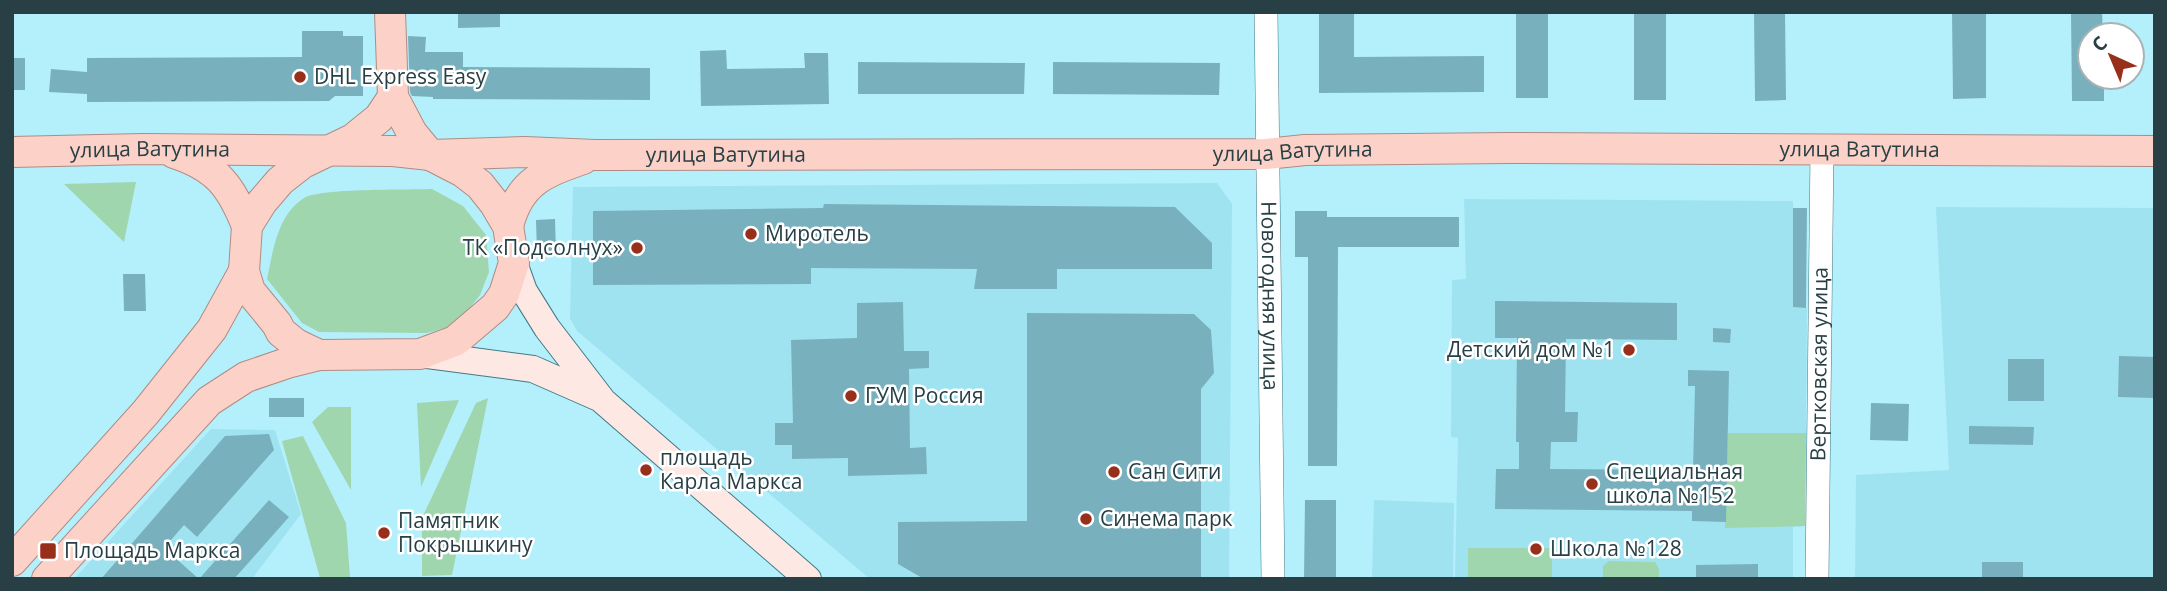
<svg xmlns="http://www.w3.org/2000/svg" width="2167" height="591" font-family="'Open Sans',sans-serif">
<style>
.built{fill:#9fe3f1}
.green{fill:#9fd6ae}
.building{fill:#78b1bd}
.lines{fill:none;stroke-linecap:round;stroke-linejoin:round}
.tertiary-casing{stroke:#427a86;stroke-width:24}
.secondary-casing{stroke:#427a86;stroke-width:28}
.primary-casing{stroke:#b08b83;stroke-width:32}
.tertiary{stroke:#fff;stroke-width:23}
.secondary{stroke:#fee8e4;stroke-width:26}
.primary{stroke:#fcd2c8;stroke-width:30}
.poi-dot{fill:#982f1b;stroke:#fff;stroke-width:2.5}
.labels{text-anchor:middle;stroke-width:5;stroke-linejoin:round;paint-order:stroke}
.poi-label{font-size:21px;fill:#284045;stroke:#fff;text-anchor:start}
.street-label{font-size:21px;fill:#284045;stroke:#fff}
</style>
<rect width="100%" height="100%" fill="#b4effc"/>
<path class="built" d="M1217,183L1232,204L1229,579H870L577,331L570,318L573,187Z
M1464,199L1793,201V306L1807,308L1805,526L1793,527V579H1455L1458,438L1451,437L1452,280L1466,279Z
M1936,207L2155,208V579H1855L1856,475L1949,470Z
M211,429L275,430L301,514L252,579H74Z
M1374,500L1454,503L1453,579H1372Z"/>
<path class="green" d="M136,182L124,242L64,184Z
M432,189L463,206L486,235L489,272L480,295L465,314L448,327L427,333L319,332L302,323L267,279C273,252 277,215 304,198C320,188 408,190 432,189Z
M488,398L452,575L422,576V518L476,403Z
M459,400L421,487L417,403Z
M328,407H351V490L312,422Z
M1728,433H1806L1805,526L1725,528Z
M303,436L346,523L350,577L320,578L282,441Z
M1468,548H1552V579H1468Z
M1609,561L1655,562L1659,569V579H1603V566Z"/>
<path class="building" d="M458,12H500V27L458,28Z
M1319,12H1354V57L1484,56V92L1319,93Z
M1516,12H1548V98H1516Z
M1634,12H1666V100H1634Z
M1754,12H1785L1786,100L1755,101Z
M1952,12H1986V98L1953,99Z
M2071,12H2102L2103,35H2090V77H2104V101H2072Z
M302,31H343V36H363V96H335L329,101L87,102V94L49,92L51,69L87,72V58L302,57Z
M408,36L426,37L425,52H463V67L650,68V100L433,99V97L412,96L410,92Z
M726,50L727,69L805,68L804,53H828L829,104L701,106L700,51Z
M12,58H25V90H12Z
M858,62L1025,63L1024,94H858Z
M1053,62L1220,63L1219,95L1053,94Z
M824,204L1175,207L1212,243V269H1057V289H974L977,269L811,268V284L593,285V211L823,208Z
M1793,208H1807L1806,308L1793,307Z
M1295,211H1327V217H1459V247H1338L1337,466H1308V257H1295Z
M555,219L556,254H537L536,220Z
M123,274H145L146,311H124Z
M1495,301L1677,303V340L1566,339L1565,412H1578L1577,442H1551L1550,469L1693,470L1695,386H1688V370L1729,371L1726,522L1692,521V511L1495,509L1496,469H1519V442H1516L1517,338H1495Z
M903,302L904,351H929V368L909,369L910,448L926,447L927,474L848,476V458L792,459V445H775V423H793L791,340L857,338V303Z
M1027,313L1194,314L1211,330L1214,373L1201,389V579H924L898,564V522L1027,521Z
M1713,328L1731,329L1730,343L1713,342Z
M2119,356L2155,357L2154,398L2118,397Z
M2008,359H2044V401H2008Z
M269,398H304V417H269Z
M1871,403L1909,404L1908,441L1870,440Z
M1969,426L2034,427L2033,445L1969,444Z
M269,434L274,450L197,537L184,525L164,548L199,579H101L225,436Z
M269,500L289,517L234,579H199Z
M1305,500H1336V579H1304Z
M1982,562H2023V579H1982Z
M1758,564V579H1696V565Z"/>
<g class="lines">
<defs>
<g id="tertiary">
<path id="s1" d="M1266,12L1273,579"/>
<path id="s2" d="M1817,579L1822,149"/>
</g>
<path id="secondary" d="M514,263L524,291L547,328L603,401L808,579
M420,354L533,369L599,398"/>
<g id="primary">
<path d="M390,12L393,97L412,133L430,155"/>
<path id="s3" d="M12,152L143,149L393,151L430,155L463,172L480,185L495,204L508,226L514,263L504,294L495,307L455,341L420,354L319,355L287,363L246,377L209,401L47,579"/>
<path d="M174,153C217,167 231,186 247,226"/>
<path id="s4" d="M430,155L525,152L595,155L1266,154L1305,150L1508,148L2155,151"/>
<path d="M508,226C519,182 543,173 583,159"/>
<path d="M319,355L296,344L281,332L277,324L250,291L244,271L247,226L262,202L280,181L303,163L353,139L379,118L393,97"/>
<path d="M12,561L146,412L212,329L244,271"/>
</g>
</defs>
<use href="#tertiary" class="tertiary-casing"/>
<use href="#secondary" class="secondary-casing"/>
<use href="#primary" class="primary-casing"/>
<use href="#tertiary" class="tertiary"/>
<use href="#secondary" class="secondary"/>
<use href="#primary" class="primary"/>
</g>
<g class="poi-dot">
<circle cx="300" cy="77" r="7"/>
<circle cx="751" cy="234" r="7"/>
<circle cx="637" cy="248" r="7"/>
<circle cx="1629" cy="350" r="7"/>
<circle cx="851" cy="396" r="7"/>
<circle cx="646" cy="470" r="7"/>
<circle cx="1114" cy="472" r="7"/>
<circle cx="1592" cy="484" r="7"/>
<circle cx="1086" cy="519" r="7"/>
<circle cx="384" cy="533" r="7"/>
<circle cx="1536" cy="549" r="7"/>
<rect x="39" y="542" width="18" height="18" rx="3.5"/>
</g>
<g class="labels">
<g class="poi-label">
<text x="314" y="84">DHL Express Easy</text>
<text x="765" y="241">Миротель</text>
<text x="623" y="255" text-anchor="end">ТК «Подсолнух»</text>
<text x="1615" y="357" text-anchor="end">Детский дом №1</text>
<text x="865" y="403">ГУМ Россия</text>
<text x="660" y="465">площадь<tspan x="660" dy="24">Карла Маркса</tspan></text>
<text x="1128" y="479">Сан Сити</text>
<text x="1606" y="479">Специальная<tspan x="1606" dy="24">школа №152</tspan></text>
<text x="1100" y="526">Синема парк</text>
<text x="398" y="528">Памятник<tspan x="398" dy="24">Покрышкину</tspan></text>
<text x="1550" y="556">Школа №128</text>
<text x="64" y="558">Площадь Маркса</text>
</g>
<g class="street-label">
<text dy="7" stroke="none"><textPath href="#s4" startOffset="1430">улица Ватутина</textPath></text>
<text dy="7" stroke="none"><textPath href="#s3" startOffset="138">улица Ватутина</textPath></text>
<text dy="7" stroke="none"><textPath href="#s4" startOffset="863">улица Ватутина</textPath></text>
<text dy="7" stroke="none"><textPath href="#s4" startOffset="296">улица Ватутина</textPath></text>
<text dy="7" stroke="none"><textPath href="#s1" startOffset="284">Новогодняя улица</textPath></text>
<text dy="7" stroke="none"><textPath href="#s2" startOffset="215">Вертковская улица</textPath></text>
</g>
</g>
<rect width="2167" height="591" fill="none" stroke="#284045" stroke-width="28"/>
<g transform="translate(2111 56) rotate(316)"><circle r="33" fill="#ffffff" stroke="#a9b3b5" stroke-width="2"/>
<path d="M0-5L12 26L0 18L-12 26Z" fill="#982f1b"/>
<text y="-10" font-size="19" font-weight="bold" text-anchor="middle" fill="#284045">С</text>
</g>
</svg>
